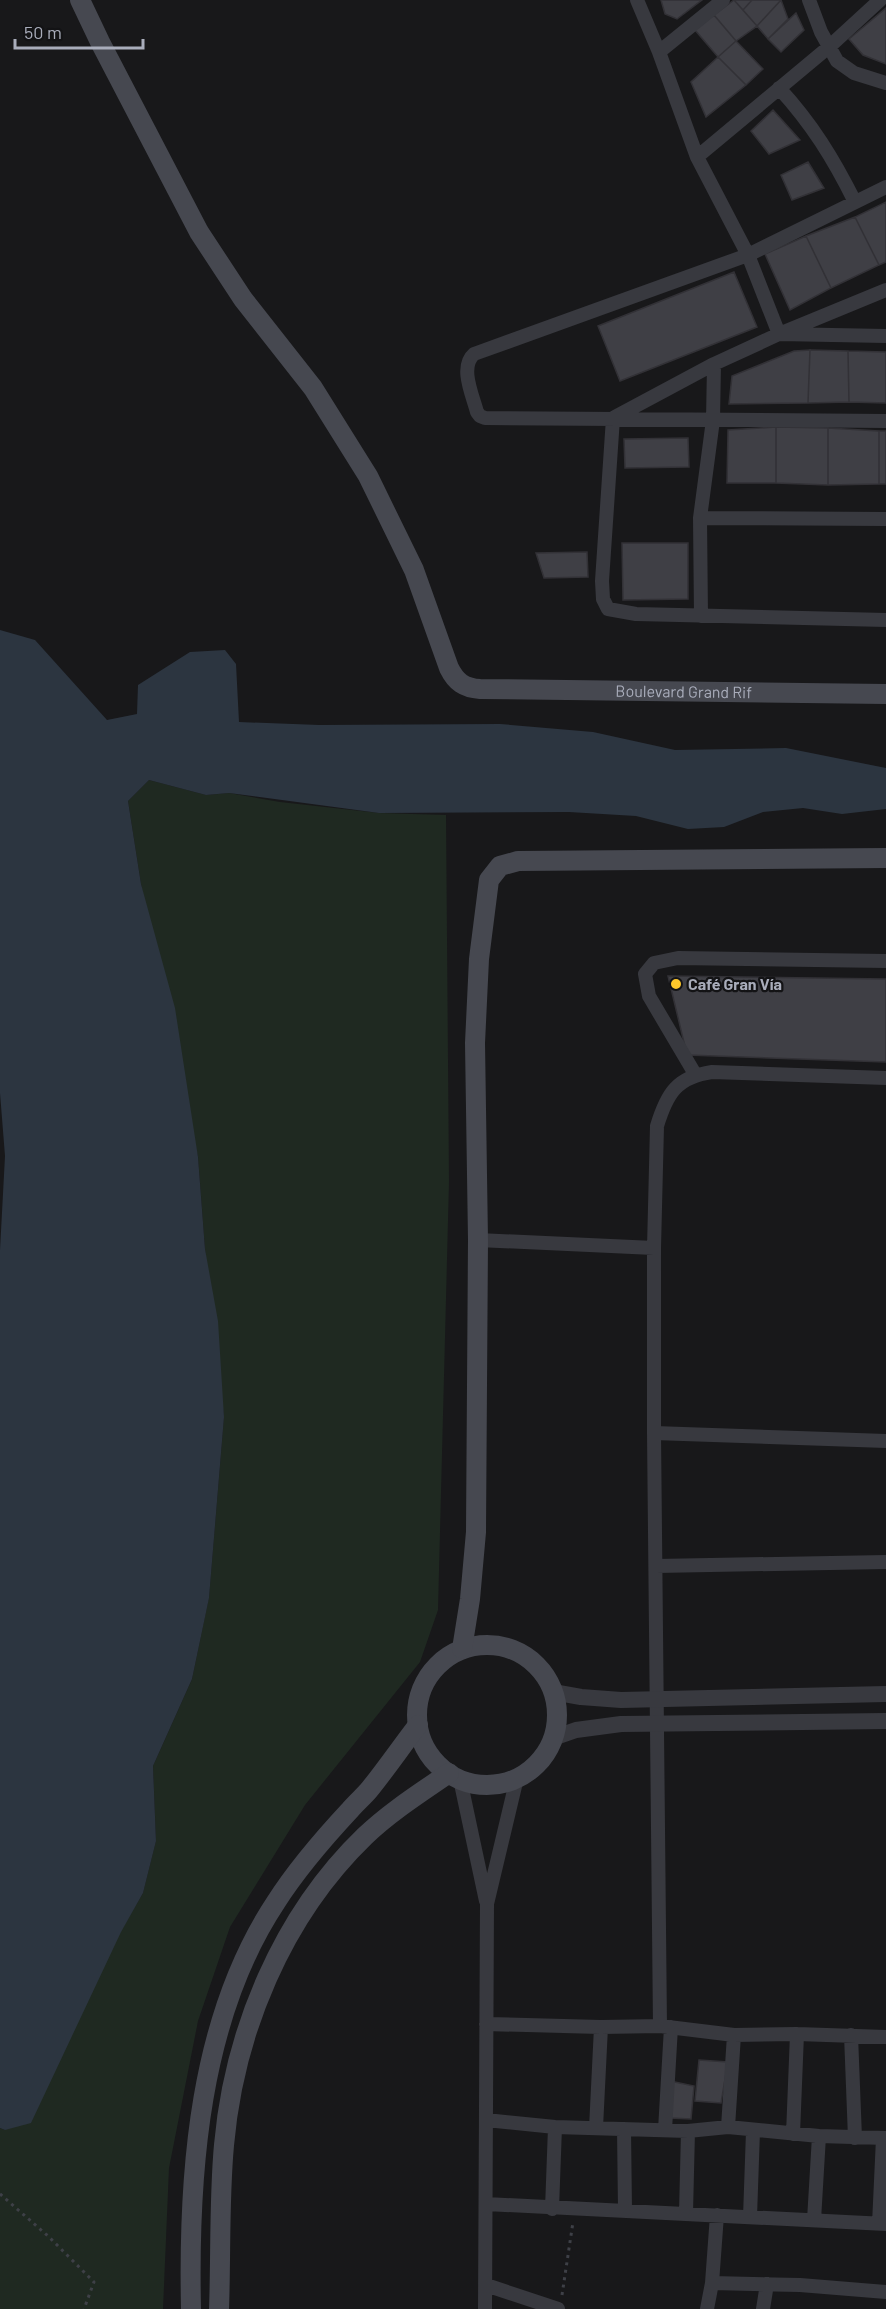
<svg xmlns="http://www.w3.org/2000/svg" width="886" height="2309" font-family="Barlow,sans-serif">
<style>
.green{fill:#1f2921}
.water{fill:#2c3540}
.building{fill:#3f3f45;stroke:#323136;stroke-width:1.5}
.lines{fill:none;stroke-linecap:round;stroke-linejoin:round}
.path{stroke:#3e4047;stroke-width:3;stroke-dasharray:3 4.5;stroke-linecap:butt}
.minor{stroke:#38393f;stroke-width:14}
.tertiary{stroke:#38393f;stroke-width:16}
.secondary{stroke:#464850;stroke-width:20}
.poi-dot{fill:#ffc82b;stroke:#131315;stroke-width:2}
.labels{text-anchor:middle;stroke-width:4.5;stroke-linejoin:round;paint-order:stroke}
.street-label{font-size:16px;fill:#a9adbb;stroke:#131315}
.poi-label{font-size:16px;font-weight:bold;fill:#a9adbb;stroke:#131315;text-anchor:start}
</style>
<rect width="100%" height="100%" fill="#18181a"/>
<path class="green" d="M149,780L206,795L229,793L280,802L379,813L446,815L449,1182L438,1610L420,1662L305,1805L230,1927L198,2021L169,2168L163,2309H0V2128L5,2130L143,1893L156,1841L153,1766L192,1679L209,1597L224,1417L205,1249L198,1157L141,884L128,801Z"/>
<path class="water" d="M0,630L35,640L107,720L137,714L138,685L190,652L225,650L236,664L239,722L319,725L500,724L593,732L675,750L786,748L886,768V809L842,814L803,808L763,812L724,827L688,829L636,816L569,812L379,813L229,793L206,795L149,780L128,801L141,884L175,1008L198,1157L205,1249L218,1321L224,1417L209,1598L192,1679L153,1766L156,1841L143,1893L121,1932L31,2123L5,2130L0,2128V1250L5,1156L0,1093Z"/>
<path class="building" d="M661,0H702L677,19L665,14Z
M734,0L757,26L736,41L714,15Z
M734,0H752L743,10Z
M752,0H781L757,26L743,10Z
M781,0L788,19L768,39L757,26Z
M886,8V64L863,55L849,39Z
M796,13L804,30L781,52L768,39Z
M714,15L736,41L718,57L695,30Z
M736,41L763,69L746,85L718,57Z
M718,57L746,85L706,117L691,82Z
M773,110L800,140L769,154L751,131Z
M808,162L824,188L792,200L781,175Z
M886,202V262L879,265L855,217Z
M855,217L879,265L831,288L806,236Z
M806,236L831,288L790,310L765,254Z
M734,272L757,327L620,381L598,326Z
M810,350L808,403L729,404L732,376L794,351Z
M810,350L848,351L849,402L808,403Z
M848,351L886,352V403L849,402Z
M776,427V483H727L728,430Z
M776,427L828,428V485L776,483Z
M828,428L879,431V484L828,485Z
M879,431H886V484H879Z
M688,438L689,467L625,468L624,439Z
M622,543H688V599L623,600Z
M587,552L588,577L544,578L536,553Z
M668,976L886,979V1062L687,1055Z
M699,2060L728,2062L721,2103L695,2101Z
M670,2081L694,2086L691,2119L670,2118Z"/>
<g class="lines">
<path class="path" d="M0,2194L48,2236L94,2282L84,2309
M562,2295L573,2222"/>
<path class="minor" d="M637,0L659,52L697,157L748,255L779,334L886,290
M809,0L821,32L837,61L854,73L886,83
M659,52L723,0
M779,88C812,124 833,158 855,202
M697,157L830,46L880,0
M886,187L748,255L474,354C459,367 473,396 477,412L480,416L485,418L886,421
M615,417L714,364L779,334L886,336
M613,418L602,581L603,599L608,609L636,614L886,620
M700,518L886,519
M701,616L700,518L713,420L714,364
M695,1074L649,996L645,974L654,963L678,958L886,961
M478,1240L654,1248
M654,1433L886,1441
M656,1566L886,1562
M460,1779L486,1901
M486,2024L601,2027L660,2026L734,2035L797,2034L886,2037
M660,2026L654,1433V1248L657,1126C667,1093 677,1077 712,1072L886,1078
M851,2035L855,2138
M486,2120L555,2127L688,2131L728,2127L819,2136L886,2138
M728,2127L734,2035
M596,2128L601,2027
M624,2129L625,2210
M665,2130L671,2027
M793,2134L797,2034
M486,2204L886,2224
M552,2209L555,2127
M686,2213L688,2131
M750,2217L753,2131
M814,2220L819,2136
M879,2224L883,2138
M712,2283L800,2285L886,2292
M486,2285L558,2309
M485,2309L487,1904L517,1778
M707,2309L712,2283L717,2215
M763,2309L767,2284"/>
<path class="tertiary" d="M553,1692L581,1697L621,1700L886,1694
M553,1738L576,1730L621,1724L886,1721"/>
<g class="secondary">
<path id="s1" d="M80,0L100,42L199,232L243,299L313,388L368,476L414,570L449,668C456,682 464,688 480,689L886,694"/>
<circle cx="487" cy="1715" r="70"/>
<path d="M462,1649L470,1599L476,1532L478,1240L475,1043L479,959L489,880L500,866L518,861L886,858"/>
<path d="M191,2309C188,2173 199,2018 276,1902C297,1869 323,1839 350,1810C356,1803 363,1797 369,1790C386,1769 401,1747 418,1725"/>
<path d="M219,2309C221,2255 219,2199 224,2145C234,2032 282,1916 365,1836C390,1812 420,1793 449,1773"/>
</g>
</g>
<circle class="poi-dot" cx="676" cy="984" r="6"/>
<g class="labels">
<g class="street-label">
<text dy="6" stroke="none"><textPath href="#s1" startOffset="1010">Boulevard Grand Rif</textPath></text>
</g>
<g class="poi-label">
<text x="688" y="990">Café Gran Vía</text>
</g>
</g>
<path d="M15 39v9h128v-9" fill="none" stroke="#a9adbb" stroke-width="3"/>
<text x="24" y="39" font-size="18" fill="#a9adbb" stroke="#131315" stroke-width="4.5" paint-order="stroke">50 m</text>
</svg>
